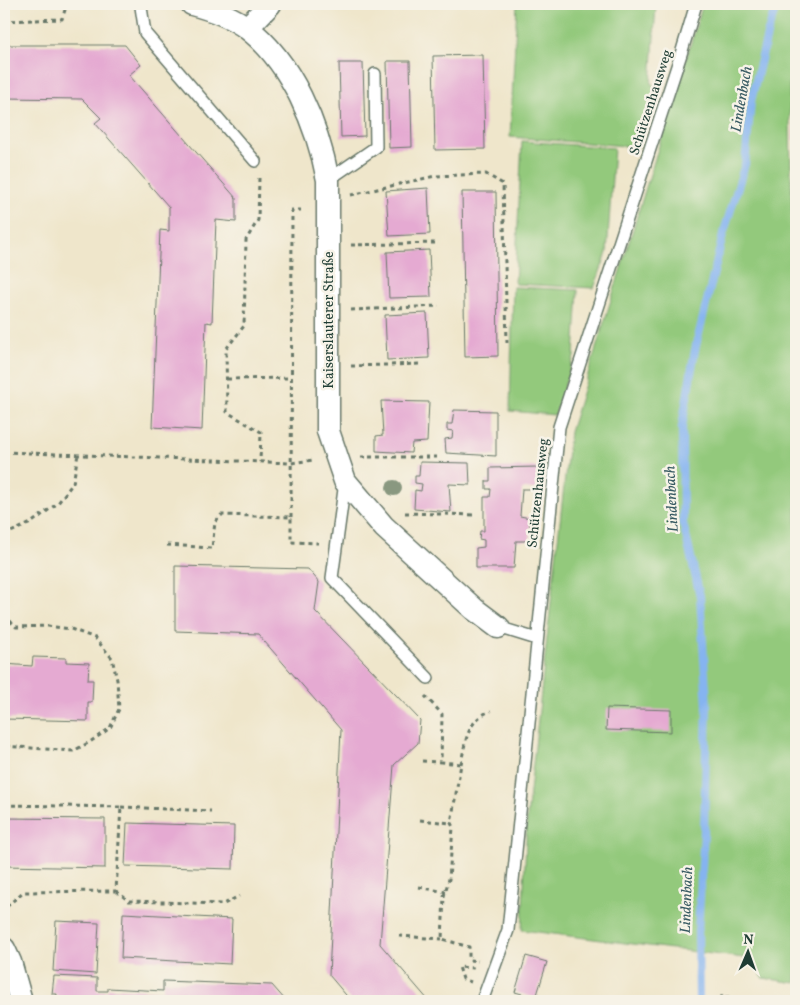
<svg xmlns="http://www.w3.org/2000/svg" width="800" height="1005" font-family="Vollkorn,serif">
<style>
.green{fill:#93c97b;stroke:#598358}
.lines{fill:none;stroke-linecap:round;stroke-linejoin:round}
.stream{stroke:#85b4f0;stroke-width:8}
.building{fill:#e5aad2}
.lane-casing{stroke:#687869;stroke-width:14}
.street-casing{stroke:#687869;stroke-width:25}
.path{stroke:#687869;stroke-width:3;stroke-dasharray:4 4;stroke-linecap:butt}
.lane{stroke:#fff;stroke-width:11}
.street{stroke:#fff;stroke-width:22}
.tree{fill:#899880}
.labels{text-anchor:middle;stroke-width:5;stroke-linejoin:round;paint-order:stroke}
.street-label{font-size:14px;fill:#1f3d34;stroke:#f7f3e8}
.water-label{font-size:15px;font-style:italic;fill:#385b63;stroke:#f7f3e8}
</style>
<rect width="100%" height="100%" fill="#f7f3e8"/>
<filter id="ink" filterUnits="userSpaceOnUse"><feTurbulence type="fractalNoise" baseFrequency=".02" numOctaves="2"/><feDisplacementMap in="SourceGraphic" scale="10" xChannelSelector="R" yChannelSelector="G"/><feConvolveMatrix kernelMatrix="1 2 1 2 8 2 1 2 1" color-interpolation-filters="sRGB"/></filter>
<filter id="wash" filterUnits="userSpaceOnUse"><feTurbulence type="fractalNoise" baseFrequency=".0096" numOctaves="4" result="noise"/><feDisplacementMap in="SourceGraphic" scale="20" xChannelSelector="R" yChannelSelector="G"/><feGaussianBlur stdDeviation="1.12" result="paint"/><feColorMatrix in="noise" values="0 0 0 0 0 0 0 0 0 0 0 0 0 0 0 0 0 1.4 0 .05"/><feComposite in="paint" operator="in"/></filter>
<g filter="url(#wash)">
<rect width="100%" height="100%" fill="#efe6cb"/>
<path class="green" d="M517,4H656L651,84L657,87L639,147L510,137Z
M703,4H796V72L789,81L792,216L796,225V983L763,978L752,959L522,930L527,818L570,432Z
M522,141L614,148L607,253L594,288L515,284Z
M513,287L578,290L574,357L555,415L510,411Z"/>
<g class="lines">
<path class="stream" d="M699,1001L698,931L704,832L707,706L700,596L683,523L682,427L695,350L723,235L745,164L751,101L768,31L777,4"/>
</g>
<g id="blocks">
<path class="building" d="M4,45H125L141,65L129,75L236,198V222L216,220L212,323L206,322L202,430L152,427L160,230L169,231V207L95,123L101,118L82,99L4,98Z
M483,55L485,149L435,150L433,56Z
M387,61H410L412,147L389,148Z
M339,63H363L365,136L341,137Z
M794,82H796V102H793Z
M794,120H796V140H793Z
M794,158H796V179H794Z
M428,188L430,234L389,236L386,191Z
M462,192H496L498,356L465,357Z
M429,250L431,297L389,298L387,252Z
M427,313L429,358L387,360L385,315Z
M381,401L429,402L427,442L412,443L411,453L376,451V436L383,435Z
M454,410L496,411V456L446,453L445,439L452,438L453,431L447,430V424H452Z
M420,462L469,463L470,485L449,484L451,512L414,509L415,490L421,491L422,484L415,483V476H419Z
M539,467L537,489H522L520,516L530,518V541H516L514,568H476V548L484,547V540L479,539L480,531H484V497H490L491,489H486V481H490V468Z
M175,566L308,569L319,582L315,611L420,720L418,743L394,765L380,944L429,1001H351L329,975L341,730L258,634L175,631Z
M33,657L66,658V662L89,663L88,680H93L92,702H88V721L4,719V664L32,666Z
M607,708L671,710V732L606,730Z
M4,818L105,819V868L4,866Z
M127,823L234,826L233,869L125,866Z
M123,913L232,919L230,964L121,958Z
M56,921L99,923L96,974L53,971Z
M526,956L547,962L536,998L515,992Z
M54,976L97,978V991H108V988L163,991V981L272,985L286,1001H56L57,994H52Z
M721,995L740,998V1001H721Z"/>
</g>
</g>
<g filter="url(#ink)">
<use href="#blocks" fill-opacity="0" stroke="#687869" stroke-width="1"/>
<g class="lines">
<defs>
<path id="lane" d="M142,4L141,7L145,33L255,161
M328,180L376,147L375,74
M345,482L332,578L428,678
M498,627L537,639
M482,1001L508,930L559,427L681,54L696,4"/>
<path id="street" d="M192,4C211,9 231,16 247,28C292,62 318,127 328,180V431L345,481L384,527L474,609L498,627
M247,28L270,4
M4,949L10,962L21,1001"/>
</defs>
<use href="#lane" class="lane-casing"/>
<use href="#street" class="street-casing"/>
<path class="path" d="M4,21L62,19L67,4
M259,178L258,220L246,240L244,326L226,349L227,412L261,432L260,462
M351,195L435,176L486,174L503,184L507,343
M351,245L435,243
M351,310L439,306
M351,366L423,364
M227,379L291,378
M4,452L291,463L313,460
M361,457H441
M405,513L477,515
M291,517L292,210H305
M4,535L31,523L58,503L73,483L78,454
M167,545L212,548L215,522L221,515L291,517V542L318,543
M4,615L16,627L48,626L71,629L95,638L112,658L117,680L119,709L110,728L90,742L73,751L4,746
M425,696L442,714L441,762L461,764L451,823L453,827L449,879L444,896L442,939L469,947V960L478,961
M422,761L441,762
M461,764C465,743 467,719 491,711
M4,805L121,807L116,891L23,892L4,909
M121,807L211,811
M420,820L451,823
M419,887L446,892
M116,891L129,901L224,904L239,896
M399,936L442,939
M471,982L463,979L459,967L475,968"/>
<use href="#lane" class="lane"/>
<use href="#street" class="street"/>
</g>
<circle class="tree" cx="394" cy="488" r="8"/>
</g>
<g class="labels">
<g class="street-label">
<text transform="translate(650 102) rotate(-72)" y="5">Schützenhausweg</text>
<text transform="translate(328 320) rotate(-90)" y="5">Kaiserslauterer Straße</text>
<text transform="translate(537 493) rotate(-84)" y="5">Schützenhausweg</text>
</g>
<g class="water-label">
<text transform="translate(741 99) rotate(-80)" y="5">Lindenbach</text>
<text transform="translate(671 499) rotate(-93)" y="5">Lindenbach</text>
<text transform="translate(686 900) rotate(-88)" y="5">Lindenbach</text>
</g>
</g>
<rect width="800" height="1005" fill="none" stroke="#f7f3e8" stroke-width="20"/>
<g transform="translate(748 952) rotate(2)" stroke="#f7f3e8" stroke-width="4" paint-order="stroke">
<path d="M0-4L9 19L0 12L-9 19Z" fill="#1f3d34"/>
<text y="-8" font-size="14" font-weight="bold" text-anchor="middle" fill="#1f3d34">N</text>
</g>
</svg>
